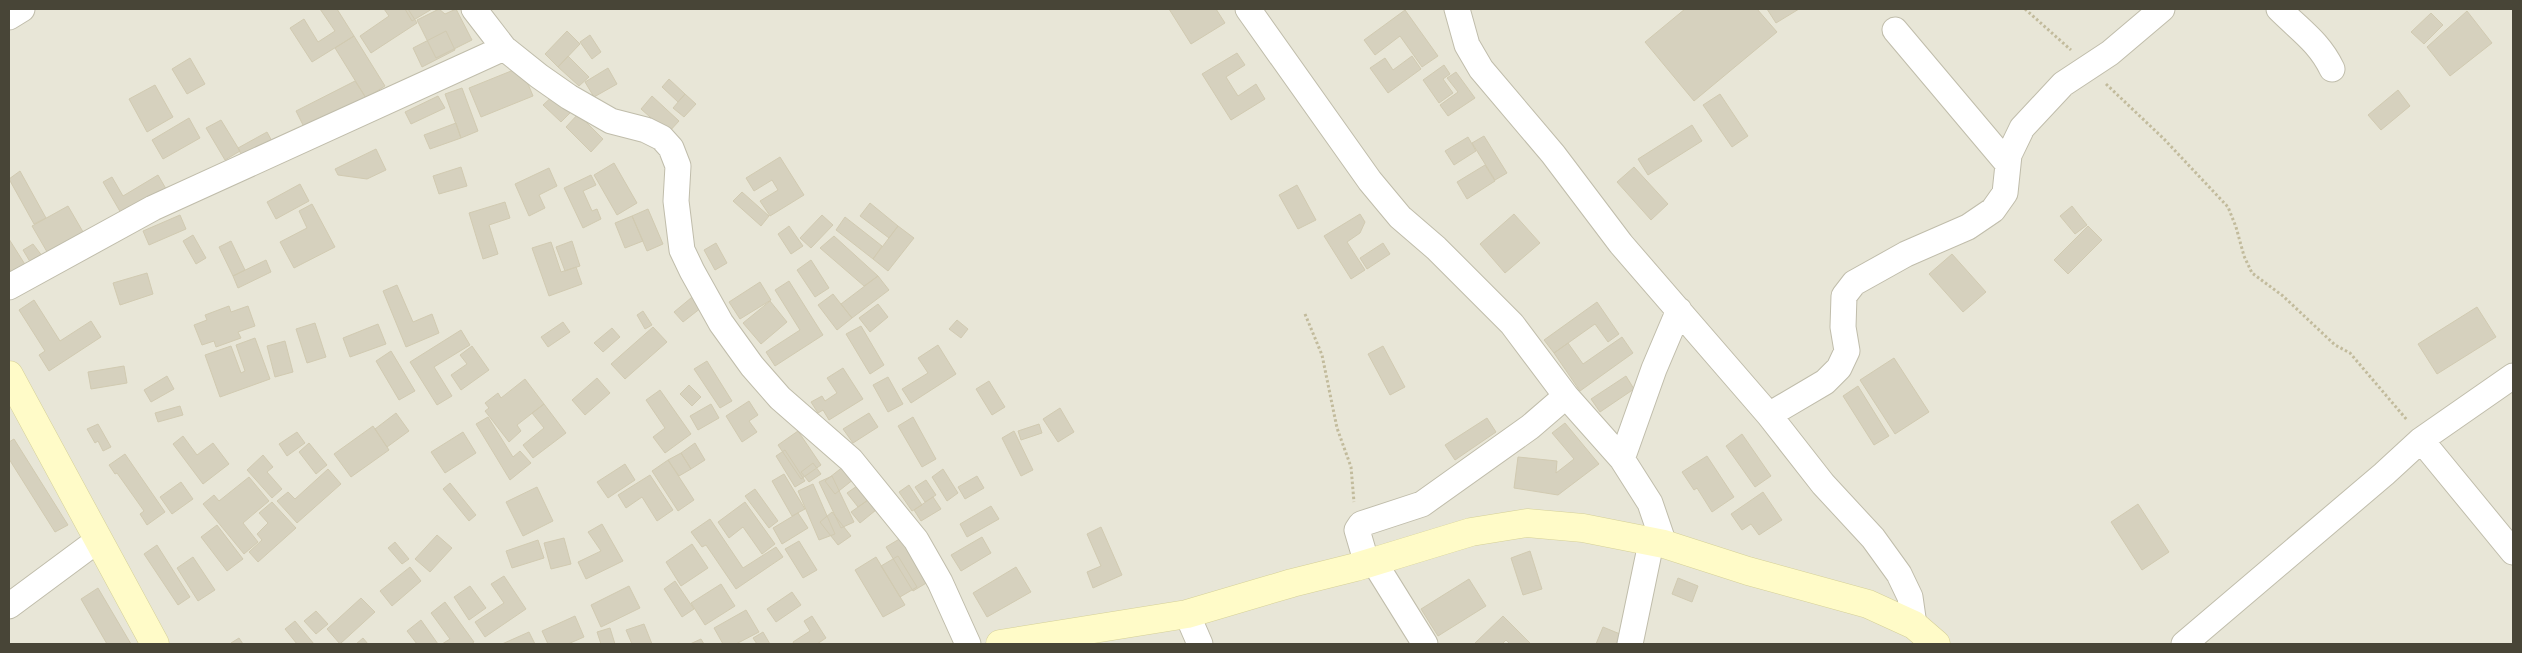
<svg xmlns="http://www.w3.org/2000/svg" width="2522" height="653" font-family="Ubuntu,sans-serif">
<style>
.residential{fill:#e8e6d7}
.building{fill:#d6d1be;stroke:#d1cab1}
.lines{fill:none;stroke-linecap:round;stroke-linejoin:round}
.street-casing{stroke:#c0bdab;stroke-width:27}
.secondary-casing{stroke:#d5d098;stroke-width:29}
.path{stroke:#c2bb9c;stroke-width:3;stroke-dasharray:2.5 2.5;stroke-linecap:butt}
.street{stroke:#fff;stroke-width:25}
.secondary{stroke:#fffbc8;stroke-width:28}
</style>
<rect width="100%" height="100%" fill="#f4f3e9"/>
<path class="residential" d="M9,9H2513V644H9Z"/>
<path class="building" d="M320,9H337L354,36L312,62L290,28L304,19L318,42L335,31Z
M384,9H408L417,23L371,53L360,36L389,16Z
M405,9H432L412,21Z
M439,9L445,14L456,9L472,40L436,58L417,20Z
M1169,9H1216L1225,23L1191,44Z
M1685,9H1757L1777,32L1694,101L1645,42Z
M1767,9H1799L1776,23Z
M1405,10L1438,56L1422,67L1400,36L1375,55L1364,40Z
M2467,11L2492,43L2450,76L2427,47Z
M2431,13L2443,25L2424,44L2411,32Z
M446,31L455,50L422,67L413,48Z
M567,31L580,44L558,67L545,54Z
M590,35L601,52L592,59L580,42Z
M354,36L385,86L366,98L335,48Z
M1237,53L1245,65L1226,77L1238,96L1256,84L1265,99L1231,120L1202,74Z
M568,56L589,77L579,86L558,67Z
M1412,56L1421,69L1388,93L1370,68L1385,58L1393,70Z
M190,58L205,84L187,94L172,69Z
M1444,65L1450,74L1443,79L1453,93L1439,103L1423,80Z
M521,67L533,96L481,117L469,88Z
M608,68L617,84L594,97L585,82Z
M1456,72L1475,98L1448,116L1440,105L1458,92L1447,78Z
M669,79L685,94L678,102L662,87Z
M355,81L366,98L305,129L296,111Z
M155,85L173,117L147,132L129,99Z
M462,88L478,131L461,138L445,94Z
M2398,90L2410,106L2381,130L2368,115Z
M555,94L572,111L561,122L543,105Z
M685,94L696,104L684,117L673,108Z
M1720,94L1748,136L1732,147L1703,105Z
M438,96L445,108L411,124L405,112Z
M652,96L679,121L668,133L641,109Z
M578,114L603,139L591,152L566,127Z
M189,118L200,138L163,159L152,140Z
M221,120L240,151L225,160L206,128Z
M456,123L461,138L430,149L424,135Z
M1692,125L1702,141L1648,175L1638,159Z
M267,132L273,143L244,160L238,148Z
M1484,136L1507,173L1495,180L1472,143Z
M1468,137L1476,151L1454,165L1445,151Z
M376,149L386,170L367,179L338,175L335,169Z
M780,157L804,195L770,216L760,201L778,190L772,180L754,191L746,178Z
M614,163L637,203L617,215L594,175Z
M1485,165L1495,181L1467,199L1457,182Z
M461,167L467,186L439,194L433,176Z
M1634,167L1668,204L1651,220L1617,182Z
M549,168L557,186L539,195L545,208L529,216L515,184Z
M20,171L46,218L34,224L9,179Z
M158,175L169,194L125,220L103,182L112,177L123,196Z
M591,175L596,185L583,191L592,211L597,209L601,219L583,228L564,188Z
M300,184L309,201L276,219L267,202Z
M1297,185L1316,220L1298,229L1279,195Z
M742,192L769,216L761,226L733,201Z
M505,202L510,218L489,225L498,254L483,259L469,213Z
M870,203L898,226L889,238L860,216Z
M312,204L335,247L294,268L280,242L307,228L299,211Z
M68,206L86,237L50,257L32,226Z
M2072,206L2087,225L2075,234L2060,216Z
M648,209L663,244L647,251L632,216Z
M1360,214L1365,222L1360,233L1347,242L1365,270L1351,279L1324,236Z
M1514,214L1540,243L1505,273L1480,244Z
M180,215L186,229L149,245L143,231Z
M822,215L833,225L811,248L800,238Z
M632,216L643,241L625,248L615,223Z
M845,217L882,246L873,259L836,230Z
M789,226L803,246L791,254L778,234Z
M898,226L914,238L888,271L873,259Z
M2088,226L2102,240L2068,274L2054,260Z
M193,235L206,258L196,264L183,241Z
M834,236L878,276L864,286L820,248Z
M9,239L26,266L13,275L9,268Z
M231,241L245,270L233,276L219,247Z
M572,241L580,266L565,271L556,247Z
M551,242L561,272L576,267L582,284L549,296L532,248Z
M716,243L727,263L715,270L704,250Z
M1383,243L1390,254L1367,269L1360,258Z
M33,244L43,257L32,265L23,250Z
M1952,254L1986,292L1963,312L1929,274Z
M266,260L271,272L238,288L233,276Z
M811,260L829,288L815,297L797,270Z
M147,273L153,294L120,305L113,283Z
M878,276L889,290L852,318L841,304Z
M789,281L823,335L775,366L766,352L800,330L775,290Z
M760,282L771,300L740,319L729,302Z
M397,285L413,322L432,314L439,333L406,347L383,291Z
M697,293L706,304L683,322L674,312Z
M833,294L852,318L837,330L818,305Z
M34,300L60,341L91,321L101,337L49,371L39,355L45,351L19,310Z
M770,301L787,322L761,344L743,323Z
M1597,302L1619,334L1608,342L1595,324L1554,353L1544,340Z
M878,304L888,317L870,332L859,318Z
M229,306L231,312L248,306L255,326L238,332L241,338L216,347L214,341L202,345L194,325L207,320L205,315Z
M2477,307L2496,337L2437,374L2418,344Z
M643,311L652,325L645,329L637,315Z
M957,320L968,329L961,338L949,329Z
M563,322L570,332L548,347L541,337Z
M315,323L326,357L307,363L296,329Z
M378,324L386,344L350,357L343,338Z
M861,326L884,365L870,374L846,334Z
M653,327L667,342L625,379L611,364Z
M612,328L620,337L603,352L594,343Z
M461,330L470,345L434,367L452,396L437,405L410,362Z
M1622,337L1633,353L1580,391L1554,353L1568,343L1583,364Z
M255,338L270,379L220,397L205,355L231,346L241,373L245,371L236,345Z
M285,341L293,372L275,377L267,346Z
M938,345L956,374L911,403L902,389L928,373L918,358Z
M472,346L489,370L461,390L451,375L467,364L460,355Z
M1383,346L1405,387L1390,395L1368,354Z
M391,351L415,391L399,400L376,361Z
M1894,358L1929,412L1895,434L1860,380Z
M707,361L732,401L720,408L694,369Z
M124,366L127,383L91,389L88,372Z
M843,368L863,399L829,420L823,410L818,413L811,402L822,396L825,401L837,393L827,378Z
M167,376L174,389L151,402L144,390Z
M1626,376L1634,389L1600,412L1591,399Z
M888,377L903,404L888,412L873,385Z
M597,378L610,393L585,415L572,400Z
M525,379L544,404L517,425L521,431L509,442L485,411L489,408L485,403L498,393L501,398Z
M989,381L1005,407L992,415L976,389Z
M689,385L701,397L692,406L680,394Z
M1858,386L1889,436L1874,445L1843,396Z
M660,390L691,434L665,453L653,437L665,428L646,400Z
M749,401L758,415L749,421L757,432L742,442L726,416Z
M544,404L566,433L533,458L523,445L544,428L532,413Z
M711,404L719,418L698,430L690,416Z
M180,406L183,415L158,422L155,413Z
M1060,408L1074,432L1058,442L1043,419Z
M396,413L409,431L387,447L375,429Z
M869,413L878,427L853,443L843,429Z
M488,417L513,457L520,451L531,463L510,480L476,424Z
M913,417L936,459L922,467L898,426Z
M1487,418L1496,432L1455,460L1445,445Z
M1565,423L1599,464L1558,495L1514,488L1518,457L1557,461L1556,473L1574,459L1552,433Z
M98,424L111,447L103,451L98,441L95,443L87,429Z
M1039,424L1042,433L1021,440L1018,431Z
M373,426L389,450L351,477L334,454Z
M798,431L821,465L801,479L778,445Z
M1014,431L1033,470L1021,476L1002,438Z
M297,432L305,443L287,456L279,444Z
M463,432L476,453L445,473L431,452Z
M1742,434L1771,476L1755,487L1726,446Z
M183,436L197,455L213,443L229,464L203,484L173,444Z
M14,439L68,525L55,532L9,459V442Z
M309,443L327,465L316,474L299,452Z
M695,443L705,460L691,469L681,453Z
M785,450L805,481L795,487L776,456Z
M681,453L691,469L679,476L668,460Z
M125,454L165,512L147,525L140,514L144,511L117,473L115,474L109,465Z
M263,455L273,467L267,472L282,489L272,498L247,470Z
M1707,456L1734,497L1712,512L1697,488L1694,490L1682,472Z
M668,460L694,500L678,511L652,471Z
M813,463L821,474L809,482L801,472Z
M625,464L635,480L608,498L597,482Z
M844,466L854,479L835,494L825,481Z
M328,469L341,484L297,523L277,501L288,492L295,499Z
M943,469L958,493L947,501L932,477Z
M784,474L805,509L792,516L772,481Z
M650,475L673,510L657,521L642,497L626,508L618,495Z
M832,476L854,522L841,528L819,482Z
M977,476L984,488L965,499L958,487Z
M249,477L269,501L243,523L258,542L244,554L203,504L214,495L219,501Z
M926,480L936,495L925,502L915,487Z
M181,482L193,499L172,514L160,497Z
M450,483L476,515L469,521L443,489Z
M813,484L835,534L819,540L798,491Z
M909,485L922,505L912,511L899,492Z
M857,486L868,500L858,507L847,493Z
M537,487L553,521L523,536L506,502Z
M755,489L778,521L769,528L745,496Z
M1763,492L1782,520L1759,535L1751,524L1742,530L1731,514Z
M933,497L941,509L921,521L914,510Z
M868,500L876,510L860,523L851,512Z
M272,502L296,528L258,562L249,552L262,540L257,534L268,523L259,513Z
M745,502L775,544L762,554L743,527L729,538L718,522Z
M2138,504L2169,552L2142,570L2111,522Z
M991,506L999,519L967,537L960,524Z
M832,512L851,536L838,545L820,522Z
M798,513L808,528L782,544L773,528Z
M710,519L743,568L776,547L783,557L736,589L706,545L702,547L691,532Z
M602,524L623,561L586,579L578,562L601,551L588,532Z
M217,525L243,559L227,571L201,537Z
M1101,527L1122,575L1093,588L1087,572L1101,566L1087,534Z
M437,535L452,548L430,572L415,559Z
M982,537L991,553L961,571L951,555Z
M564,538L571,564L551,569L544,543Z
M901,538L928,582L913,591L886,547Z
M538,540L544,558L512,568L506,551Z
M799,541L817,570L803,578L785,549Z
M395,542L409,559L402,564L388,548Z
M692,544L708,568L681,586L666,562Z
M157,545L190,597L178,605L144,554Z
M1530,551L1542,589L1523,595L1511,558Z
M898,556L917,587L900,597L881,566Z
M193,557L215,590L198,601L177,568Z
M876,557L905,605L883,617L855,570Z
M410,567L421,581L392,606L380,591Z
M1016,567L1031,592L987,617L973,593Z
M504,576L526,609L485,637L475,622L504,603L491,584Z
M1678,578L1698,586L1692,602L1672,594Z
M1469,579L1486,606L1438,636L1421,609Z
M675,581L694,609L682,617L664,589Z
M721,584L735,606L705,625L691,603Z
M470,586L486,608L469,620L454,597Z
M629,586L640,608L601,627L591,605Z
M98,588L131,644H107L81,599Z
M792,592L801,605L776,622L767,609Z
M361,598L375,612L340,644L327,629Z
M445,602L474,642L471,644H442L450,639L431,613Z
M746,610L759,632L736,644H723L714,628Z
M316,611L328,624L316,634L304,621Z
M575,616L584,637L568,644H548L542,631Z
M812,616L826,638L817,644H794L793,642L810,631L804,621Z
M1503,616L1531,644H1510L1506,640L1502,644H1474Z
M421,620L438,644H417L407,631Z
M295,621L314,644H297L285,629Z
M644,624L652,644H632L626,630Z
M1603,627L1620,634L1616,644H1596Z
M610,628L615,644H601L597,632Z
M529,632L535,644H502Z
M763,632L770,644H757L753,638Z
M239,638L243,644H231V643Z
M363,638L368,644H356Z
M701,639L704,644H690Z"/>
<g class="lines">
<defs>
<path id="street" d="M474,9L504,48L539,76L569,97L611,121L646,130L662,138L671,148L678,166L676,201L682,250L692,271L721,323L752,366L780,398L851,460L916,540L940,582L968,644
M1248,9L1370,181L1400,217L1436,248L1512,324L1566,396L1622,459L1650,503L1664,544
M1457,9L1467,45L1481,69L1553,154L1621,244L1769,415L1823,484L1873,538L1899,574L1910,597L1914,625
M2279,9C2300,30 2319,42 2332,69
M9,17L22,9
M1895,30L2007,163
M9,287L153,208L504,48
M1769,415L1825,382L1839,368L1847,351L1843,327L1844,296L1854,283L1906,254L1968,227L1993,210L2005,193L2009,155L2022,128L2063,84L2110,53L2162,9
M2421,440L2513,552
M1622,459L1654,369L1679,310
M1374,562L1425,644
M1367,564L1357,530L1361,524L1422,504L1530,427L1566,396
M9,606L98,540
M1187,614L1200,644
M1630,644L1651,543
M2184,644L2384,474L2421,440L2513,376"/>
<path id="secondary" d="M9,375L155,644
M1000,644L1187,614L1292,583L1356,567L1471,532L1527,523L1583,528L1664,544L1748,571L1868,604L1914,625L1936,644"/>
</defs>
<use href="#street" class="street-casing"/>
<use href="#secondary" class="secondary-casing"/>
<path class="path" d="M2025,9L2071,50
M2106,84L2164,139L2228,207L2236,227L2244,256L2252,273L2283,296L2335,345L2350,353L2407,420
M1305,314L1322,355L1337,428L1351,467L1354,502"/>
<use href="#street" class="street"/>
<use href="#secondary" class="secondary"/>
</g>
<rect width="2522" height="653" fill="none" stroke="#484537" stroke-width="20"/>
</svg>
